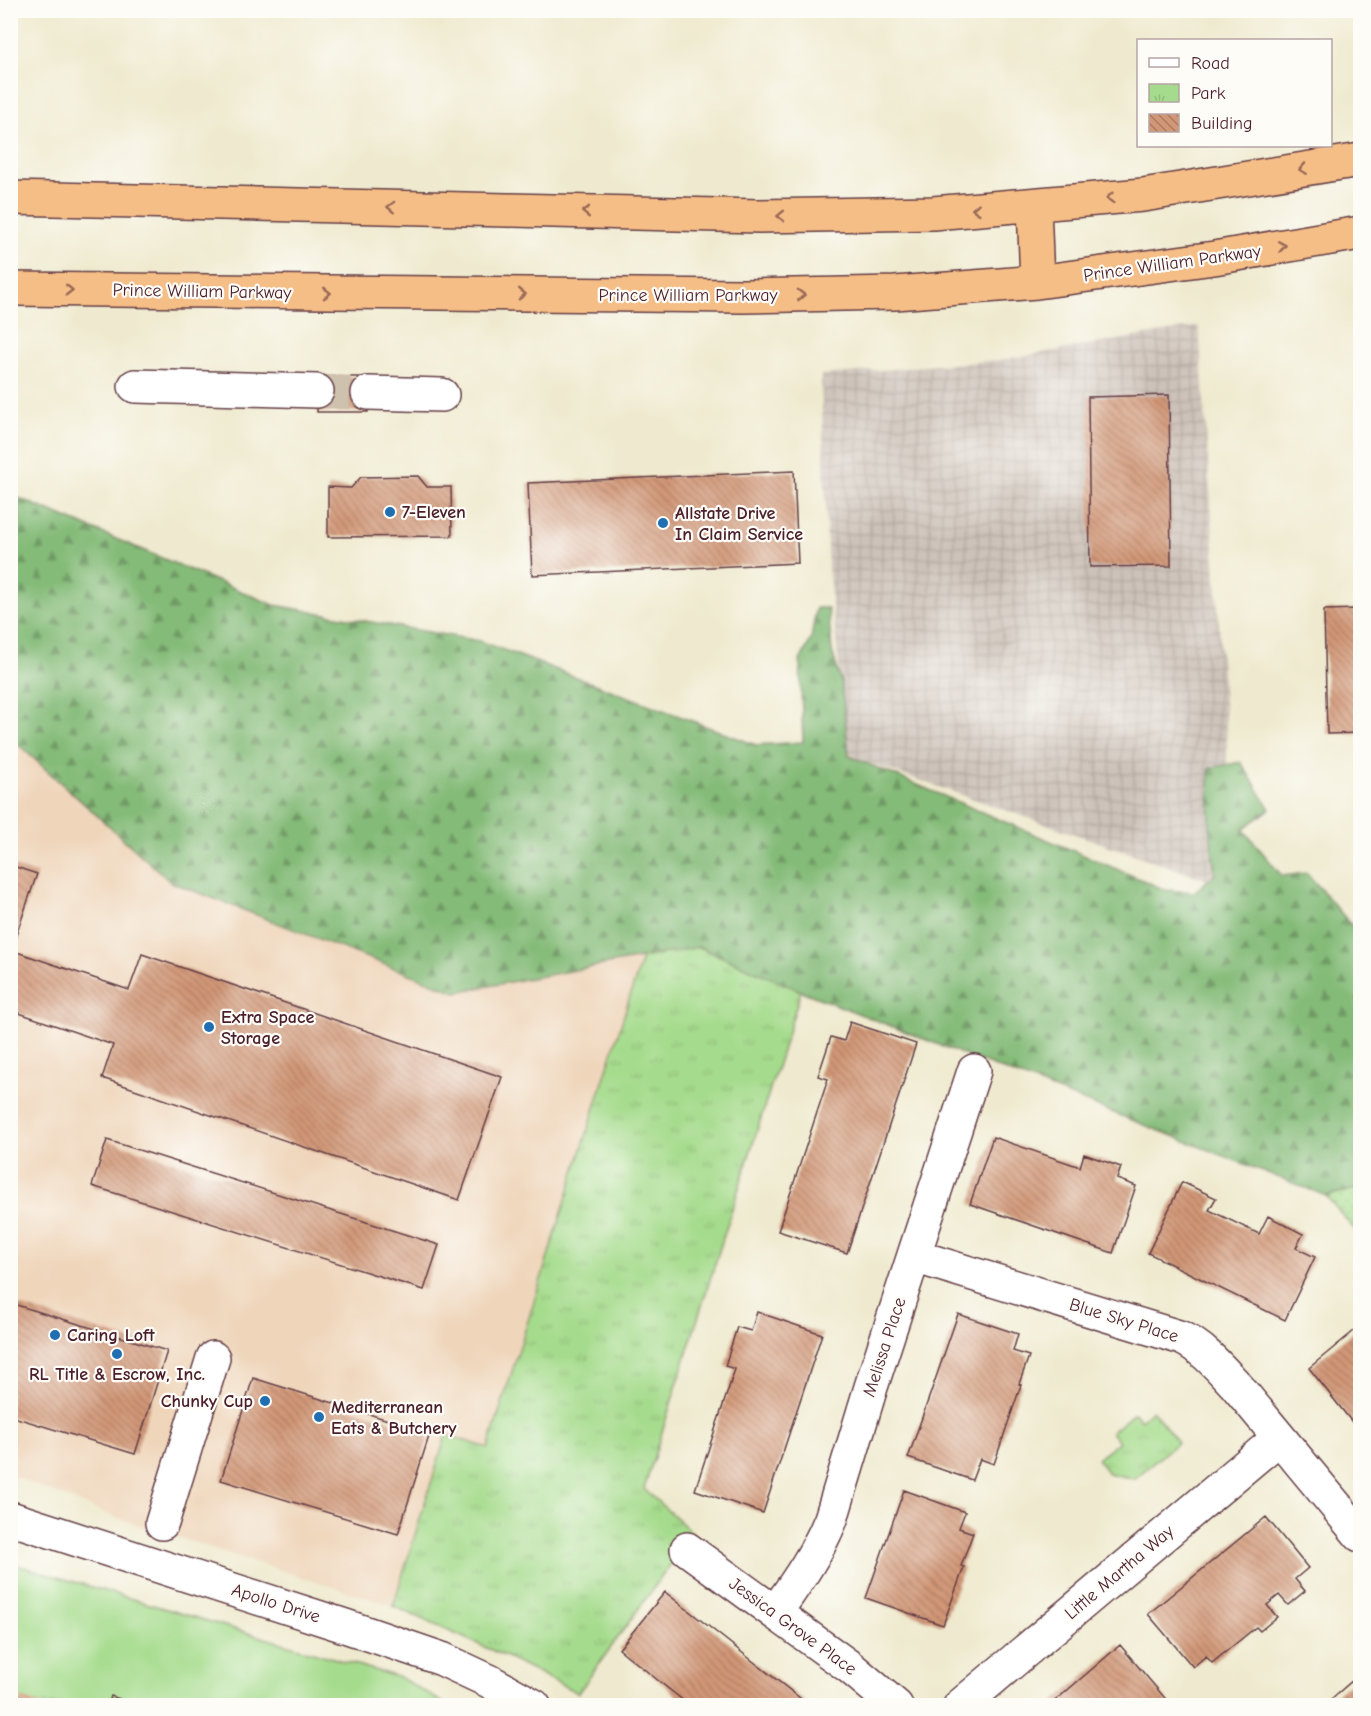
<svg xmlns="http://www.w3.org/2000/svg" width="1371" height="1716" font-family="'Comic Neue',sans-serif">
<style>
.built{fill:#efd6bb}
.industrial{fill:url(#industrial-grid)}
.grass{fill:url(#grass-dots);stroke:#787d5c;stroke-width:1.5}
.forest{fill:url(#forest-firs);stroke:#676d52;stroke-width:1.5}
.park{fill:url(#park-tufts);stroke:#787d5c;stroke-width:1.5}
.garden{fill:#a5db8c;stroke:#787d5c;stroke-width:1.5}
.building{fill:url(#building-back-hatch)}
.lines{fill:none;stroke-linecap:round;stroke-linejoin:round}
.minor-tunnel{stroke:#cec1ae;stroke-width:33;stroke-dasharray:33 16;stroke-linecap:butt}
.minor-casing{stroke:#633d44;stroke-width:36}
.highway-casing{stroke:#633d44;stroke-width:36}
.minor{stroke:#fff;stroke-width:33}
.highway{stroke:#f6be87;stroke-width:33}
.oneway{stroke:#976754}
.poi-dot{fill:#1f6fb2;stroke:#fdfcf7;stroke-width:2}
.labels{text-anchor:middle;stroke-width:4.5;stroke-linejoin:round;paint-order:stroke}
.street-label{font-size:18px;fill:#4a1f2b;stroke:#fdfcf7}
.poi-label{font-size:18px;font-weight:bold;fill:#4a1f2b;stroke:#fdfcf7;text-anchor:start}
</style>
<defs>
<pattern id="industrial-grid" width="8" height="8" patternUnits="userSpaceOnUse" patternTransform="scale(1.5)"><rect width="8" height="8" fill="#cdc2b9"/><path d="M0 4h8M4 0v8" fill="none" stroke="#b2a69f"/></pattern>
<pattern id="grass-dots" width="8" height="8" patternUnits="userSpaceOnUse" patternTransform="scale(1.5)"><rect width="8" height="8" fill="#a5db8c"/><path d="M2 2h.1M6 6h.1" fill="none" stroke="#90bc79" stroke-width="1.8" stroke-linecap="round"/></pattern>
<pattern id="forest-firs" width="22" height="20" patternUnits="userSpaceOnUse" patternTransform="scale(1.5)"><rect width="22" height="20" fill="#84bb78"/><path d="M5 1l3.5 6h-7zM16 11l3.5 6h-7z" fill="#6e9763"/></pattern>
<pattern id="park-tufts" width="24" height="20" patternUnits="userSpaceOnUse" patternTransform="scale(1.5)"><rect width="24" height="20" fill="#a5db8c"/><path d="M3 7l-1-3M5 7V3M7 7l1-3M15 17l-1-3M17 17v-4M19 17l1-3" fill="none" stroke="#90bc79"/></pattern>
<pattern id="building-back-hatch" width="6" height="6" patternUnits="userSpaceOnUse" patternTransform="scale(1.5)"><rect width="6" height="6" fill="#d29777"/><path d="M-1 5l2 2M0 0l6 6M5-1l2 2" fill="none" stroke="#ac7b62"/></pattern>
</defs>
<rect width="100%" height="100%" fill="#fdfcf7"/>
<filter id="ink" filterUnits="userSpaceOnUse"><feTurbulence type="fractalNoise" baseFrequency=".0167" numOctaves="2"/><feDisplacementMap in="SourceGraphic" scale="12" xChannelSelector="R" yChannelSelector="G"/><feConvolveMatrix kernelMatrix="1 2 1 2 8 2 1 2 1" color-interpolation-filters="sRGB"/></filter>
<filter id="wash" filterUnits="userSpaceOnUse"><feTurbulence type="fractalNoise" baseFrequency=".008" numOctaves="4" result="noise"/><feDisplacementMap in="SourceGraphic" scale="24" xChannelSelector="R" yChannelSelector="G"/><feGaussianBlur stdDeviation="1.35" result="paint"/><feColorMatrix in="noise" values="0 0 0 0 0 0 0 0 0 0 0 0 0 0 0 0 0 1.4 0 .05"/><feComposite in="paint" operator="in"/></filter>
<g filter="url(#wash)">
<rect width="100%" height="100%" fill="#efeacf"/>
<path class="built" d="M10,738L171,882L456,992L642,958L488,1449L446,1435L393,1606L117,1518L11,1475Z"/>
<path class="industrial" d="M1199,326L1227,745L1228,887L849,756L828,568L821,375L1000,360Z"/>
<path class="grass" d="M1360,1188V1236L1326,1196Z"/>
<path class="forest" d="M11,495L274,605L480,641L756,745L803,742L800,661L811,639L816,608H828L832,651L841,682L849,756L1166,890L1194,892L1215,874L1210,831L1209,768L1241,762L1270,809L1243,829L1282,876L1307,873L1360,935V1188L1326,1196L801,991L700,947L456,992L171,882L11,738Z"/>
<path class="park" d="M699,947L801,991L644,1489L693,1533L578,1693L509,1658L393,1606L446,1435L488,1448L642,958Z
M1152,1410L1178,1442L1134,1479L1108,1473L1097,1459L1119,1442L1111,1432L1134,1413L1141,1420Z"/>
<path class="garden" d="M10,1563L401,1678L447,1705H11Z"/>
<g id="blocks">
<path class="building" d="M317,377H368V412H317Z
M1169,395L1171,566L1090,567L1088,397Z
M794,471L798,563L532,575L528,483Z
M418,476L427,487H451L452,536L328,537V487L351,488L361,477Z
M1360,609V733L1327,734L1324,610Z
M10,865L37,874L11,950L129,990L142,954L502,1077L459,1200L102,1078L113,1045L10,1010Z
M850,1022L916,1044L847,1253L778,1231L828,1079L818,1076L831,1037L844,1041Z
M993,1137L1080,1167L1084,1154L1121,1167L1117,1179L1136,1186L1113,1253L970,1204Z
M107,1140L439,1245L424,1290L92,1186Z
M1182,1182L1216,1198L1209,1210L1259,1234L1268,1216L1303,1234L1296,1248L1315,1257L1285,1320L1148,1253Z
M10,1303L167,1351L135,1454L10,1416Z
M757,1312L822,1334L763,1513L695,1490L735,1369L725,1366L737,1327L751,1331Z
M958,1314L1018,1334L1013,1351L1029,1356L1019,1384L1021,1385L994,1464L980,1459L972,1480L908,1458Z
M1360,1326V1432L1309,1368Z
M253,1378L430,1433L398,1534L221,1480Z
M904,1490L965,1512L959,1528L973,1533L961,1566L964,1567L943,1625L866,1598Z
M1266,1517L1308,1568L1295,1579L1305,1591L1288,1605L1279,1595L1267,1605L1277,1617L1260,1631L1256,1627L1212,1663L1206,1656L1193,1667L1148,1614Z
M665,1592L810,1706H690L619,1649Z
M1120,1645L1170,1704L1169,1706H1049Z
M1360,1674V1706H1323Z
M111,1696L138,1705V1706H108Z
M21,1698L43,1705V1706H19Z"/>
</g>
</g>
<g filter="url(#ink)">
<use href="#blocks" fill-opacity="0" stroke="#633d44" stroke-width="1.5"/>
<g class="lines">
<path class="minor-tunnel" d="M317,391L368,393"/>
<defs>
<path id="minor" d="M135,386L317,391
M368,393L442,395
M914,1256L1182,1338C1203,1348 1219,1367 1235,1384L1360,1535
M10,1518L345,1626L442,1659L489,1681L534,1706
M162,1523L213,1358
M687,1549L851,1668L896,1706
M775,1613C796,1583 817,1554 831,1519L871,1387L974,1071
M960,1706L1279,1438"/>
<path id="highway" d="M10,198L759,216L933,213L1143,195L1360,160
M1034,205L1037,282
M10,289L744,296L895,293L1037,282L1214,258L1360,233"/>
</defs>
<use href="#minor" class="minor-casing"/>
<use href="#highway" class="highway-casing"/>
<use href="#minor" class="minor"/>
<use href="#highway" class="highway"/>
</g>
<defs><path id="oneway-chevron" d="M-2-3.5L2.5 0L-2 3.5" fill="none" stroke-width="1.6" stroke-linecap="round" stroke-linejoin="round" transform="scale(1.5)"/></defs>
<g class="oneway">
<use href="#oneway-chevron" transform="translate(1303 169) rotate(171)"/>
<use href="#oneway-chevron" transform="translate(1110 198) rotate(175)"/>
<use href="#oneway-chevron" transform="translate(391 207) rotate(-178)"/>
<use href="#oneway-chevron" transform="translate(976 209) rotate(176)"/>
<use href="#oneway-chevron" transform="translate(586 212) rotate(-179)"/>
<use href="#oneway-chevron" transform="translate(781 216) rotate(179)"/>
<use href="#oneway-chevron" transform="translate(1282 246) rotate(-9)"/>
<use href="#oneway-chevron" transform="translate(69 290) rotate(1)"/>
<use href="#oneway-chevron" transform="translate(327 293) rotate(1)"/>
<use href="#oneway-chevron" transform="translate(522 294) rotate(1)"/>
<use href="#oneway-chevron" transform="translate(801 295) rotate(-1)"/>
</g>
</g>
<g class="poi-dot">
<circle cx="390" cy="512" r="6"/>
<circle cx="663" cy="523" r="6"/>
<circle cx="209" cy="1027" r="6"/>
<circle cx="55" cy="1335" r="6"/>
<circle cx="117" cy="1354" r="6"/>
<circle cx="265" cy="1401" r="6"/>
<circle cx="319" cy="1417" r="6"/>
</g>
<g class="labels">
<g class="street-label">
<text transform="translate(1172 263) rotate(-8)" y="6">Prince William Parkway</text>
<text transform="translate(202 291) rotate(1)" y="6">Prince William Parkway</text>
<text x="688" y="301">Prince William Parkway</text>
<text transform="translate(1124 1320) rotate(17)" y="6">Blue Sky Place</text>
<text transform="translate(884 1347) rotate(-72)" y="6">Melissa Place</text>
<text transform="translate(1119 1572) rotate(-40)" y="6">Little Martha Way</text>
<text transform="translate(276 1603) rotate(18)" y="6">Apollo Drive</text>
<text transform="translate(793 1626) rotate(36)" y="6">Jessica Grove Place</text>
</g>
<g class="poi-label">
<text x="402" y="518">7-Eleven</text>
<text x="675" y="519">Allstate Drive<tspan x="675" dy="21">In Claim Service</tspan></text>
<text x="221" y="1023">Extra Space<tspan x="221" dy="21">Storage</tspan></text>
<text x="67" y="1341">Caring Loft</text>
<text x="117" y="1380" text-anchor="middle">RL Title &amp; Escrow, Inc.</text>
<text x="253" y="1407" text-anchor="end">Chunky Cup</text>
<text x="331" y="1413">Mediterranean<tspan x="331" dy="21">Eats &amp; Butchery</tspan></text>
</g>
</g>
<rect width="1371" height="1716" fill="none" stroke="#fdfcf7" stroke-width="36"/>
<rect x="1137" y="39" width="195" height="108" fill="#fdfcf7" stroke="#b5a4a5" stroke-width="1.5"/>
<rect x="1149" y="58" width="30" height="9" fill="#ffffff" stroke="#b5a4a5" stroke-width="1.5"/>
<text x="1191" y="69" font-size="18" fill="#4a1f2b">Road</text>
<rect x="1149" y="84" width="30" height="18" fill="url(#park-tufts)" stroke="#b5a4a5" stroke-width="1.5"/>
<text x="1191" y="99" font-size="18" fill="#4a1f2b">Park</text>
<rect x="1149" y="114" width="30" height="18" fill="url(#building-back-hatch)" stroke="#b5a4a5" stroke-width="1.5"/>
<text x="1191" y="129" font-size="18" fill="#4a1f2b">Building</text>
</svg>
